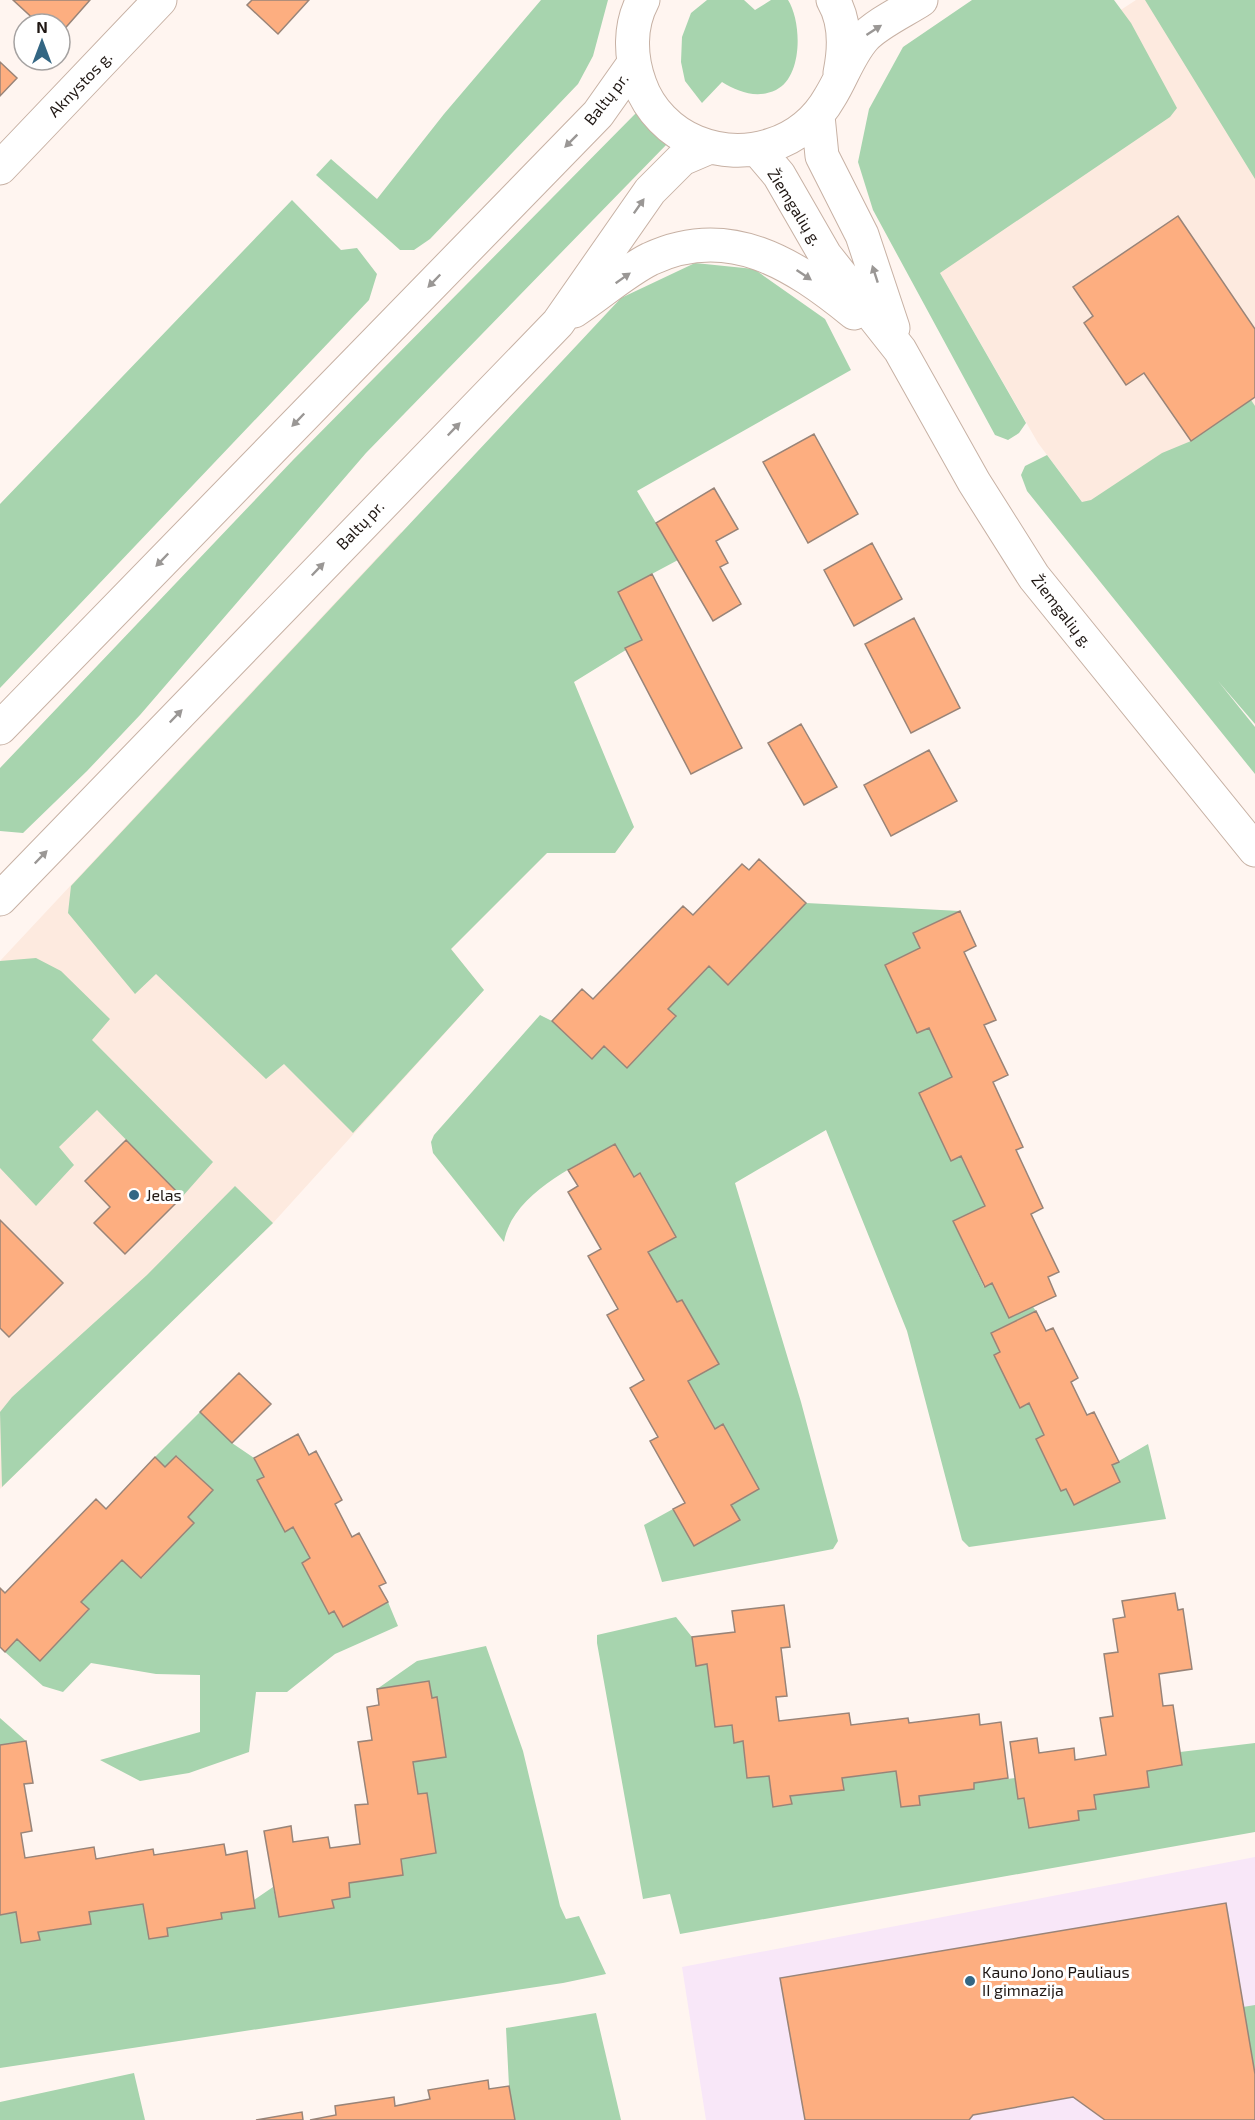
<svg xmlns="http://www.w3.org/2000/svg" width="1255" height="2120" font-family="'Exo 2',sans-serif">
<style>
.built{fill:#fdeadf}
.education{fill:#f8e7f8}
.green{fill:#a7d4ae}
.building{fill:#fdae80;stroke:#998478;stroke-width:1.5}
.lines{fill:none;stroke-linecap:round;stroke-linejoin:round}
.street-casing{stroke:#c7b1a4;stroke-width:35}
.secondary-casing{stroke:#c7b1a4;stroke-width:35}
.street{stroke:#fff;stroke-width:33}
.secondary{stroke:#fff;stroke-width:33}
.oneway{fill:#9a9795}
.poi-dot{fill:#336683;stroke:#fff;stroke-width:2}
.labels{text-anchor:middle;stroke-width:6;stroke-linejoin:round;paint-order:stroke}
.street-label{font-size:16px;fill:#1f1713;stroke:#fff}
.poi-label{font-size:16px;fill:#1f1713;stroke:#fff;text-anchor:start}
</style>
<rect width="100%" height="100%" fill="#fff5f0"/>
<path class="built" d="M1136,0H1255V583L1182,635L1038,443L929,254L995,92Z
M401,532L634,827L615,853H547L451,949L484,990L273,1223L0,1489V961Z"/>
<path class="education" d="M1255,1857V2120H706L682,1967Z"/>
<path class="green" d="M541,0H608L593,56L578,84L430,239L414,250H400L316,175L331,159L377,199L444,114Z
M707,0H744L755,10L771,0H788C802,22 803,77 776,90C757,99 738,92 722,82L702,103L685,81L681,62L682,37L691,13Z
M972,0H1114L1131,23L1177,108L1170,117L940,273L1026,423L1019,433L1008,440L995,435L873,210L858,162L869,109L903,47Z
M1145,0H1255V179Z
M637,112L667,144L366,453L140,715L87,771L23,833L0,831V768L293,460Z
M292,200L341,250L357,248L377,274L369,300L0,688V504Z
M695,263L754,269L825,319L851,370L637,491L678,560L618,592L642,640L574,682L634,827L615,853H547L451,949L484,990L353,1133L284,1064L266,1079L156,974L135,994L68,913L71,886L621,298Z
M1251,400L1255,406V724L1218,681L1255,727V774L1027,491L1021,475L1025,466L1047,455L1082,502L1091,500L1162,453L1191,441Z
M806,903L960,911L913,933L920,948L885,965L917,1033L929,1028L952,1077L961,1156L985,1206L953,1221L984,1287L992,1283L1009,1318L1033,1307L1036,1311L991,1333L1000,1352L994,1355L1029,1403L1044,1435L1036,1440L1061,1491L1066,1489L1074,1504L1120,1482L1112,1465L1148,1444L1166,1519L969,1547L962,1540L907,1331L826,1130L735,1183L801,1402L838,1541L833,1549L662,1582L644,1525L673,1509L694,1546L739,1520L731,1505L759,1489L723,1425L715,1429L688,1381L718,1364L682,1300L677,1302L648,1252L675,1237L640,1174L634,1177L615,1144C575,1166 512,1194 504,1242L433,1153L431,1142L434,1135L540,1015L552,1021L592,1059L604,1046L627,1068L676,1017L668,1009L709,966L728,984Z
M36,958L61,971L110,1019L92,1040L213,1162L182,1197L97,1110L59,1147L74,1165L36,1206L0,1168V961Z
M235,1186L273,1223L2,1487L0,1412L12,1397L147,1275Z
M200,1412L232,1443L254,1458L264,1477L258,1480L285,1531L293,1527L310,1558L302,1563L329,1614L334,1611L343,1627L388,1602L398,1626L335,1654L287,1692H256L249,1752L189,1773L140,1781L100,1760L200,1732V1675L156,1674L91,1663L63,1692L43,1686L5,1652L17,1639L40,1661L89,1610L81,1602L122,1560L142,1578L194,1523L188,1517L213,1490L177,1456L165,1467L155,1457Z
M676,1617L692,1637L696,1666L707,1664L715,1726L732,1725L734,1742L743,1741L747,1778L769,1776L773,1807L791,1804L790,1796L843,1790L842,1778L896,1771L901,1807L919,1796L974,1789V1783L1015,1778L1018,1799L1024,1798L1030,1828L1079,1820L1078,1811L1096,1809L1094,1795L1149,1787L1147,1771L1182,1765L1180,1752L1255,1743V1832L680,1934L670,1894L643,1899L597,1643V1635Z
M486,1646L523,1751L560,1906L566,1919L579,1916L606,1974L563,1983L0,2068V1915L16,1912L21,1943L39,1940L38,1932L91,1924L89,1912L143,1904L149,1939L168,1936L167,1928L221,1919V1913L255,1908L254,1900L273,1887L279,1917L333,1908L332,1900L350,1897L349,1883L403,1875L401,1859L436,1853L427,1793L418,1794L413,1762L446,1757L437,1698H432L429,1681L377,1689L417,1661Z
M0,1718L26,1741L0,1745Z
M1255,2005V2074L1243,2007Z
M596,2013L621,2120H515L509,2086L506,2028Z
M134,2073L145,2120H0V2102Z"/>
<path class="building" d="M13,0H90L60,34V24H39Z
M252,0H309L278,34L247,5Z
M0,62L17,78L0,96Z
M1178,216L1255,329V397L1191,441L1144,373L1126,385L1084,323L1093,316L1073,287Z
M814,434L858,514L808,543L763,462Z
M714,488L738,529L716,541L728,563L720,567L741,604L713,621L656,523Z
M872,543L902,599L854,626L824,570Z
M652,574L742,748L691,774L625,648L642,640L618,592Z
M914,618L960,708L911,733L865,644Z
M801,724L837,787L804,805L768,743Z
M929,750L957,801L891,836L864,785Z
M759,859L806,903L728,985L709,966L668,1009L676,1016L627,1068L604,1046L592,1059L552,1021L582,989L593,999L683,906L693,915L742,864L749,870Z
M960,911L976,946L964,952L996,1020L984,1025L1008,1075L993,1082L1023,1147L1016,1150L1043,1208L1031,1214L1059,1272L1048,1277L1056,1296L1009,1318L992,1283L985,1287L953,1221L985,1206L961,1156L951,1161L919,1093L952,1077L929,1028L917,1033L885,965L920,948L913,933Z
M126,1140L182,1197L125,1254L94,1223L110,1207L85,1181Z
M615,1144L634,1177L640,1173L676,1237L648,1252L677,1302L682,1300L719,1364L688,1381L715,1429L723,1424L759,1489L731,1505L740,1520L694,1546L673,1509L685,1503L650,1441L658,1437L630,1388L644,1380L607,1315L618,1309L588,1256L601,1249L568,1192L578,1186L568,1170Z
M0,1220L63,1283L9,1337L0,1328Z
M1036,1311L1046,1331L1053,1328L1078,1378L1071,1382L1087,1415L1094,1412L1119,1462L1112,1465L1120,1482L1074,1505L1066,1489L1061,1491L1036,1439L1044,1435L1029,1403L1020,1408L994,1355L1000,1352L991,1333Z
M239,1373L271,1404L232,1443L200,1412Z
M298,1434L309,1455L316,1451L342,1500L335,1504L352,1537L359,1533L386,1583L379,1586L388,1602L343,1627L334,1611L329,1614L302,1563L310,1558L293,1527L285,1532L257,1480L264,1477L254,1458Z
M176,1456L213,1490L188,1517L194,1523L141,1578L122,1560L81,1602L89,1609L40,1661L17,1639L5,1652L0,1647V1588L5,1593L96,1499L106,1509L155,1457L165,1467Z
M1175,1593L1178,1610L1183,1609L1192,1669L1159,1674L1163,1706L1173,1705L1182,1765L1147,1771L1149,1787L1094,1795L1096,1809L1078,1811L1079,1820L1029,1828L1024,1798L1018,1799L1010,1742L1037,1738L1039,1753L1074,1748L1075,1760L1106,1755L1100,1718L1113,1716L1104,1654L1118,1652L1113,1619L1125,1617L1122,1601Z
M784,1605L790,1647L781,1648L787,1696L776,1697L779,1721L849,1713L851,1725L908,1718L909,1723L979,1714L980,1725L1001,1722L1008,1778L974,1783V1789L919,1796L920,1805L901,1807L896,1771L842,1778L844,1790L790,1796L792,1804L773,1807L769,1776L747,1778L743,1741L734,1743L732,1725L715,1727L707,1664L696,1666L692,1637L735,1632L732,1611Z
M429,1681L432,1698L437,1697L446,1757L413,1762L418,1794L427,1793L436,1853L401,1859L403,1875L349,1883L350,1897L332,1900L334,1908L279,1917L264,1831L291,1826L293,1842L328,1837L330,1848L360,1844L355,1805L368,1804L358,1742L372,1740L367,1707L379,1705L377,1689Z
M26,1741L33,1783L24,1784L32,1831L21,1833L25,1858L94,1847L96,1859L153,1849L154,1855L224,1844L226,1855L247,1851L255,1908L221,1913L222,1919L167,1928L168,1936L149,1939L143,1904L89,1912L91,1924L38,1932L40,1940L21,1943L16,1912L0,1915V1745Z
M1226,1903L1255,2074V2120H1105L1073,2097L973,2115L969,2120H805L780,1978Z
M488,2080L489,2089L509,2086L515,2120H310L336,2115L335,2106L394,2097L395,2106L430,2099L428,2090Z
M302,2112L303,2120H256Z"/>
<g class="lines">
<defs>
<path id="street" d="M0,168L160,0"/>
<path id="secondary" d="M643,0C629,26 630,57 640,84C649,110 671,132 696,142C745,162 803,145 830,97C842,78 849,55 864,38C876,24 906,10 921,0
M833,0C846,22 845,48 840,73
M818,116L822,156L862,235L893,328
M757,149L779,175L825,255L900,350L974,482L1034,577L1255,850
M574,311C599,295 624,272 650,259C729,222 794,264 854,313
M0,728L598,114L634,63
M0,899L558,323L650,191L682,159L710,147"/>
</defs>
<use href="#street" class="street-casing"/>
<use href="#secondary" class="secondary-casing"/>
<use href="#street" class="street"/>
<use href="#secondary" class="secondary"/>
</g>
<defs><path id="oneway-solid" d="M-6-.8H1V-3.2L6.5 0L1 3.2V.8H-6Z" transform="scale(1.5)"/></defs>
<g class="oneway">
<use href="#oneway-solid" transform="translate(874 30) rotate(-33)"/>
<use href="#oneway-solid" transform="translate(571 141) rotate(135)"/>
<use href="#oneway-solid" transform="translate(639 206) rotate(-55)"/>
<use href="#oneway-solid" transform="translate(875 274) rotate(-108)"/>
<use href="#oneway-solid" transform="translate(804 275) rotate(34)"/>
<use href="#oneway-solid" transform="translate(623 278) rotate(-35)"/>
<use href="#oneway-solid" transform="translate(434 281) rotate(134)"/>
<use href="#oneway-solid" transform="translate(298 420) rotate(134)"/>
<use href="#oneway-solid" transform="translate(454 429) rotate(-46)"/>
<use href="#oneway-solid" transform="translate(162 560) rotate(134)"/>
<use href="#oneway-solid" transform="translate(318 569) rotate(-46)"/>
<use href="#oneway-solid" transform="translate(176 716) rotate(-46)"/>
<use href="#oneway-solid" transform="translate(41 857) rotate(-46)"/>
</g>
<g class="poi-dot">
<circle cx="134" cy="1195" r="6"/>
<circle cx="970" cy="1981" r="6"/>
</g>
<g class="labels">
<g class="street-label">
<text transform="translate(80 84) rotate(-46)" y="6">Aknystos g.</text>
<text transform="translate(606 99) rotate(-52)" y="6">Baltų pr.</text>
<text transform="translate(795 207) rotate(58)" y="6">Žiemgalių g.</text>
<text transform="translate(360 525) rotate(-46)" y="6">Baltų pr.</text>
<text transform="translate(1062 611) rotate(52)" y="6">Žiemgalių g.</text>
</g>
<g class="poi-label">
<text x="146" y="1201">Jelas</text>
<text x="982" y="1978">Kauno Jono Pauliaus<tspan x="982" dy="18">II gimnazija</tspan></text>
</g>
</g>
<g transform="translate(42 42)"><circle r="28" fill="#ffffff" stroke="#a5a2a1" stroke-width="1.5"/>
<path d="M0-4.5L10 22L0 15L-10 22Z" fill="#336683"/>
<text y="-9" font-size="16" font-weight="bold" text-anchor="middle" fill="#1f1713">N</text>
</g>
</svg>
